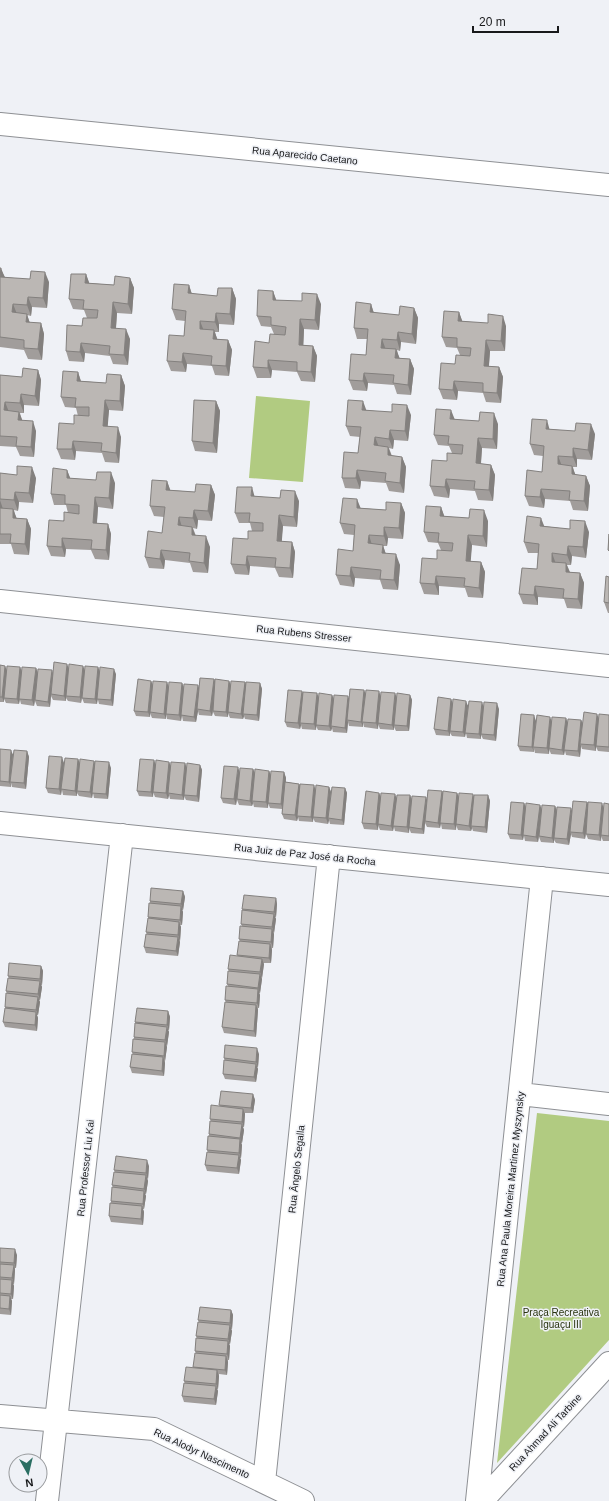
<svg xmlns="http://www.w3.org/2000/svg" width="609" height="1501" font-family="Arial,sans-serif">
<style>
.green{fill:#b1cb81}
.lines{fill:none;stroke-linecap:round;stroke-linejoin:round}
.minor-casing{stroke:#8e9094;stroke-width:24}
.minor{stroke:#fff;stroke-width:22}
.wall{fill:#a19d9b}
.shaded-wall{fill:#83807e}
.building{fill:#bbb7b4;stroke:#83807e}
.labels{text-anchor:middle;stroke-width:3;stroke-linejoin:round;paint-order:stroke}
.street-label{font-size:10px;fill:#18191b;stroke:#eff1f6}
.park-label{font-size:10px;fill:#28330e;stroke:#eff1f6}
</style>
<rect width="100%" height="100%" fill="#eff1f6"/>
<path class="green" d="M256,396L310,401L303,482L249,478Z
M537,1113L609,1121V1340L497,1463Z"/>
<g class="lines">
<defs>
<path id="minor" d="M0,124L609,185
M0,601L609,666
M0,823L609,885
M520,1094L609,1104
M0,1416L154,1429L303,1501
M264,1482L329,856
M47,1501L122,835
M477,1501L542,878
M482,1501L609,1363"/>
</defs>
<use href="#minor" class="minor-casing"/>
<use href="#minor" class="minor"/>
</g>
<path class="wall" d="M0,268L5,277L49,282L47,308L32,307L31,316L27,315L30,323H41L44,334L42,360L28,359L24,350L0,347Z
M86,274L89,283L114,285L130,278L134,288L132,314L117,313L116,329L130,339L128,365L113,364L110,356L85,353L84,362L69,361L66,351L82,326L87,318L84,310L73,309L69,299Z
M189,285L192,294L217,296L232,288L236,299L234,325L219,324V332H215L217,339L228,340L232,350L229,376L215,375L212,366L187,364L186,372L171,371L167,361L184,336L185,321L176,320L172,309Z
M273,291L276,300L321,304L319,330L304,329L303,345L313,346L317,356L315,382L301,381L297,372L272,370L271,378H257L253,367L269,343L274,334L271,327L261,326L257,316Z
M371,304L374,313L399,315L414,308L418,318L416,344L401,342L400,351L397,350L399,358L410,359L414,369L411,395L397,394L394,385L368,383L367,391L353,390L349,380L366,355L367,339H357L354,328Z
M459,312L462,321L506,326L505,351H490L489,366L499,367L503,377L501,403L486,402L483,393L458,391L457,400L443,399L439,389L460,355L457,348L446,347L442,337Z
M38,370L41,380L39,406L24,405V413H20L22,420L36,431L34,457L20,456L16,447L0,446V375L22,377Z
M78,372L81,381L106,383L121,375L125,386L123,411L109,410L107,426L121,437L119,463L105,462L102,453L76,451L75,460L61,459L57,449L74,424L78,416L76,408L65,407L61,397Z
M216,401L220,411L217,453L195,451L192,441Z
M366,410L411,415L408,441L394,440L393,449L389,448L392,456L402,457L406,467L404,493L389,491L386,483L361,481L360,489L345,488L342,478L358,453L360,437L350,436L346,426Z
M454,419L498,424L497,449L482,448L481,464L491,465L495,475L493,501L478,500L475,491L450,489L449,498L434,496L430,486L452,453L449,446L438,445L434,435Z
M550,429L595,434L592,460L577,459V467H573L575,475L586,476L590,486L588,511L573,510L570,501L545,499L544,508L529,506L525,496L542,472L543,456L534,455L530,444Z
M67,470L70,478L115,483L113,509L98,507L97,523L108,524L111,534L109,560L95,559L91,550L66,549L65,557L51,556L47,546L68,513L66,505H54L51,494Z
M0,473L36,478L33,503L19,502L18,511L14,510L16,518L27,519L31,529L29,555L14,554L11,544H0Z
M167,481L170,490L195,492L211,485L215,495L212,521L198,520L197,529L193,528L196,536L210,547L208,573L193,572L190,563L165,560L164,569L149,568L145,557L162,533L164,517L154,516L150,506Z
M255,496L299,501L297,527L283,526L281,542H292L295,552L293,578L279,577L275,568L250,566L249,575L235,574L231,564L248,539L252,531L250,523H239L235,513Z
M401,503L405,513L403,539L388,538L387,546H383L386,554L400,565L398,590L383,589L380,580L355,578L354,587L340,585L336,575L353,551L354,535L344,534L340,523L360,508L386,510Z
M441,507L444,516L488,521L487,547L472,545L470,561L481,562L485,572L483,598L468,597L465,588L439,586V595L424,594L420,583L437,559L441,550L438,543L428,542L424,532Z
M544,526L589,532L586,558L572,556L571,565H567L570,572L580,573L584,583L582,609L567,608L564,599L538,597V605L523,604L519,594L537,569L538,553H528L524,542Z
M609,577V613H608L604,602Z
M0,665L5,666L6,670L20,667L22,671L36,668L38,673L52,670L53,673L69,669L83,666L84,670L98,667L100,672L116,674L113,706L99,704L98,700L97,704L84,703L82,698L81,703L68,701L66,698V701L53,700L51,696L50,707L37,706L35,701L34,706L21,704L20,700L19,704L6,703L4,699V702H0Z
M214,679L215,683L229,681L231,685L245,682L246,686L260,683L262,689L259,721L245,719L244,716L243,719L230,718L228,713V717L215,716L213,712L212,716L199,715L198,711L196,722L183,721L182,716L181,721L167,719L166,715V719L152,718L150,713V717L136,716L134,711L151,681L153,685L167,682L168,687L182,683L184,687L198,685L199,689Z
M364,690L365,694L396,698L410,695L412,700L409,731H396L394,727V730L380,729L378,724V729L364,727L363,723V727L349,726L348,722L347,733L333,732L332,728L331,731L318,730L316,726V730L302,729L301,725L300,729L287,727L285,722L302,691L303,695L319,698L332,695L334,699H349Z
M451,699L452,703L468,705L484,706L499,709L496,741L483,739L481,735V739L467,738L466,733L465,737L452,736L450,733V736L436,735L434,729Z
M609,715V752L598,751L596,747V751L582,749L581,746L580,757L566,755L565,751L564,755L551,754L549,749V754L535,753L534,749V752L520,751L518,746L536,720L552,721L566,718L567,723L581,720L583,723Z
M0,749L13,754L27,751L29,757L26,789L12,787L11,783V787L0,786Z
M78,759L80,764H95L111,768L108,799L94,798L93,793L92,798L79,796L77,793V796L63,795L62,790L61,795L48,793L46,788L64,762Z
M154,760L155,764L169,762L171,767L185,763L186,767L200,765L202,770L199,802L186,800L184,796V800L170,799L169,795L168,799L155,797L153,792V797L139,796L137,791Z
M253,769L255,773L269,771L271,775L284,772L286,778V782L299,784L300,787L316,790L329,787L331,792L345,788L347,793L344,825L330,824L329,820L328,824L315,822L313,818V822L299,821L298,817L297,821L284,819L282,814V809L270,808L268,803V808L254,807L253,803L252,806L239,805L237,800L236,805L223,803L221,798L240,772Z
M442,791L443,795L457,793L459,797L474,798L488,795L490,801L487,833L473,831L472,828L471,831L458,830L456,825V830L442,829L441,824L440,828L427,827L425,823L424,834L411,833L409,828V833L395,831L394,827L393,831L380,830L378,825V830L364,829L362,823L379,793L381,797L396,799L410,795L412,799L426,797L427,801Z
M587,802L588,805L604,808L609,804V841H603L601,836V841L588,839L586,834L585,839L572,837L571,834L569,845L556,843L554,840V843L541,842L539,837L538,842L525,841L524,836L523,840L510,839L508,834L524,803L526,807L540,805L541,810L555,806L557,810L571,808L572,811Z
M183,891L185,897L183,910H182L183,912L182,925H180L181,927L180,941L179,940L180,942L178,956L146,953L144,947L147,934L146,932L149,919L148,917L150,903V901Z
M276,898L277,904L276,917H275L276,919L274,933L273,932L274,934L273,948H272V950L271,963H263L264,964L262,978L261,977L262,979L260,993H259L260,995L259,1008H258V1010L256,1037L224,1033L222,1027L226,1002L225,1000L228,986L227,984L229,971L228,969L238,956L237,955L240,941L239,939L242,926L241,924L243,911L242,909Z
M41,966L43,971L42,985H41L42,987L40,1000H39L40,1002L38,1015H37L38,1018L37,1031L5,1027L3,1022L6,1009L5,1007L7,993L6,991L9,978L8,976Z
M168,1011L170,1017L169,1030H168L169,1032L167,1046L166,1045L167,1047L165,1061V1063L164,1076L132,1073L130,1067L133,1054L132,1052L134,1039V1037L136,1024L135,1022Z
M259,1054L258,1067H257L258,1069L256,1082L225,1079L223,1074L225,1061L224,1058Z
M253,1094L255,1100L253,1113H245V1114L244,1127H243L244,1130L242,1143H241L242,1145L241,1158H240L241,1160L239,1174L207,1171L205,1165L208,1152L207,1150L209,1136V1134L211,1121L210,1119L220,1106L219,1105Z
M149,1166L148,1179L147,1178L148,1181L146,1194H145L146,1196L144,1209H143L144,1212L143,1225L111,1222L109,1216L111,1203V1201L113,1187L112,1185L115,1172L114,1170Z
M0,1248L17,1255L16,1268H15V1270L14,1284H13L14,1286L13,1299H11L12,1301L11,1315L0,1314Z
M231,1310L233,1315L232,1329H231L232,1331L230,1344H229L230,1346L229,1360H228V1362L227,1375L219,1374V1376L218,1389H217L218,1391L216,1405L184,1402L182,1396L185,1383L184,1381L194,1368L193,1367L196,1353L195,1351L197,1338L196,1336L199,1322L198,1320Z"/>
<path class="shaded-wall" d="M1,268L5,278L0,277Z
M45,272L49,282L47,308L43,298Z
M86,274L90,285L85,283Z
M130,278L134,288L132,314L128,304Z
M189,285L192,295L188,293Z
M232,288L236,299L234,325L230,314Z
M273,291L277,302L273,300Z
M317,294L321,304L319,330L315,320Z
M28,297L32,307L31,316L27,305Z
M113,302L117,313L115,339L111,328Z
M13,304L17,314L12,312Z
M371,304L374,314L370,312Z
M414,308L418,318L416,344L412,334Z
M459,312L463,323L458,321Z
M216,313L219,324V332L215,322Z
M27,314L30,324L26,322Z
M503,316L506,326L505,351L501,341Z
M300,319L304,329L303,355L299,345Z
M200,321L204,331L200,329Z
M41,323L44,334L42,360L38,349Z
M126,329L130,339L128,365L124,355Z
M214,330L218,341L213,339Z
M398,332L401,342L400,351L397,340Z
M382,339L386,350L381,348Z
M228,340L232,350L229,376L226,366Z
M486,340L490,351L488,376L484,366Z
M81,343L85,353L84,362L80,352Z
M313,346L317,356L315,382L311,372Z
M396,349L400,359L395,358Z
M183,353L187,364L186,372L182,362Z
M410,359L414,369L411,395L408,385Z
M268,360L272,370L271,378L268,368Z
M499,367L503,377L501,403L497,393Z
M38,370L41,380L39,406L35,396Z
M78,372L81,382L77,381Z
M364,373L368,383L367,391L363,381Z
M121,375L125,386L123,411L120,401Z
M454,381L458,391L457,400L453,390Z
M21,394L24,405V413L20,403Z
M105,400L109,410L107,436L103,426Z
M216,401L220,411L217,453L213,443Z
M363,401L367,412L362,410Z
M5,402L9,412L4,410Z
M407,405L411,415L408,441L405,431Z
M451,410L455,420L450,419Z
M19,412L23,422L18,420Z
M494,413L498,424L497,449L493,439Z
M547,420L550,431L546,429Z
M33,421L36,431L34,457L31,447Z
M591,424L595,434L592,460L588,450Z
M118,427L121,437L119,463L116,453Z
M390,430L394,440L393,449L389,439Z
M375,437L379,447L374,445Z
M478,438L482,448L480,474L476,463Z
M73,441L76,451L75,460L72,449Z
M388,447L392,457L388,455Z
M573,448L577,459V467L573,457Z
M558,456L562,466L558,464Z
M402,457L406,467L404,493L400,483Z
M491,465L495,475L493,501L489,490Z
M572,466L576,476L572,474Z
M32,467L36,478L33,503L29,493Z
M67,470L71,480L67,478Z
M357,470L361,481L360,489L356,478Z
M111,472L115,483L113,509L109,498Z
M586,476L590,486L588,511L584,501Z
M446,479L450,489L449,498L445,487Z
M167,481L171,492L166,490Z
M211,485L215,495L212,521L208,511Z
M252,487L255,498L251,496Z
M541,489L545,499L544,508L540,497Z
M295,491L299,501L297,527L294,517Z
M15,492L19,502L18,511L14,500Z
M95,497L98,507L96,533L93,523Z
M357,499L361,509L357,508Z
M0,500L3,509L0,511Z
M401,503L405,513L403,539L399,528Z
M441,507L445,518L440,516Z
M13,509L17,519L13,518Z
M194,510L198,520L197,529L193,518Z
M484,510L488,521L487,547L483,536Z
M279,515L283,526L281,552L277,541Z
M179,517L182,527L178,525Z
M541,518L545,528L540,526Z
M27,519L31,529L29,555L25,544Z
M585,521L589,532L586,558L583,547Z
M108,524L111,534L109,560L106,550Z
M192,527L196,537L192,535Z
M384,527L388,538L387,546L384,536Z
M369,535L372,545L368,543Z
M468,535L472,545L470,571L466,561Z
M206,536L210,547L208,573L204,563Z
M62,538L66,549L65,557L62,547Z
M292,542L295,552L293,578L290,568Z
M383,545L386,555L382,553Z
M568,546L572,556L571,565L567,555Z
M161,550L165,560L164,569L160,559Z
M552,553L556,564L552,562Z
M396,554L400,565L398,590L394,580Z
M247,556L250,566L249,575L246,565Z
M481,562L485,572L483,598L479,588Z
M566,563L570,573L566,572Z
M351,567L355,578L354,587L350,576Z
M580,573L584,583L582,609L578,599Z
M436,576L439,586V595L435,584Z
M535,586L538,597V605L534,595Z
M67,664L69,669L66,696V701L64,696Z
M5,666L7,671L4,698V702L2,697Z
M83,666L85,671L81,703L80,697Z
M20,667L22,673L19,704L17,699Z
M98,667L100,673L97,699V704L95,699Z
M36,668L38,674L34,706L32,700Z
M114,669L116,674L113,706L111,700Z
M52,670L53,675L51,694V696L50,707L48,702Z
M214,679L216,684L212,716L210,711Z
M151,681L153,686L150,717L148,712Z
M229,681L231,686L228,717L226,712Z
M167,682L169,688L166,714V719L164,714Z
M245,682L247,688L243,714L244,716L243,719L241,714Z
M182,683L184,689L181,721L179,715Z
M260,683L262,689L259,721L257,715Z
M198,685L200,691L197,709L198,711L196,722L194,717Z
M364,690L366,695L362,722L363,723V727L361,722Z
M302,691L304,697L300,723L301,725L300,729L298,723Z
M379,691L381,697L378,729L376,723Z
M317,693L319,698L316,730L314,724Z
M395,693L397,698L394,725V730L392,725Z
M332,695L334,700L331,726L332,728L331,731L329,726Z
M410,695L412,700L409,731L407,726Z
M348,696L350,701L347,720L348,722L347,733L345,728Z
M451,699L453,704L450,731V736L448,731Z
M466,701L468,706L465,737L463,732Z
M482,702L484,708L481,734V739L479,734Z
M497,703L499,709L496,741L494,735Z
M597,714L599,719L596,746V751L594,745Z
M534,715L536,721L533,747L534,752L532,747Z
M550,717L552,722L549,754L547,748Z
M566,718L568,724L564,755L562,750Z
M581,720L583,725L580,744L581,746L580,757L578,751Z
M11,750L13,755L10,782L11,787L9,782Z
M27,751L29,757L26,789L24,783Z
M62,757L64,763L61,795L59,789Z
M78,759L80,764L77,791V796L75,791Z
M154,760L156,766L153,797L151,792Z
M94,761L96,766L92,798L90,792Z
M109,762L111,768L108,799L106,794Z
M169,762L171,767L168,793L169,795L168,799L166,793Z
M185,763L187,769L184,800L182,795Z
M200,765L202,770L199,802L197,796Z
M238,767L240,773L236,805L234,799Z
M253,769L255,774L252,801L253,803L252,806L250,801Z
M269,771L271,776L268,808L266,802Z
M284,772L286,778L283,810L281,804Z
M299,784L301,789L297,816L298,817L297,821L295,815Z
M314,785L316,791L313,822L311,817Z
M329,787L331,792L328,818L329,820L328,824L326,818Z
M345,788L347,793L344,825L342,820Z
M442,791L444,796L440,828L438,823Z
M379,793L381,798L378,830L376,824Z
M457,793L459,798L456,830L454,824Z
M395,794L397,799L393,831L391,826Z
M473,794L475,800L471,826L472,828L471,831L469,826Z
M410,795L412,801L409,833L407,827Z
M488,795L490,801L487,833L485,827Z
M426,797L428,803L425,821V823L424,834L422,829Z
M587,802L589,807L585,839L583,833Z
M524,803L526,809L523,840L521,835Z
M602,803L604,809L601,841L599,835Z
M540,805L542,810L538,842L536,837Z
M555,806L557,812L554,838V843L552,838Z
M571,808L573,814L570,832L571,834L569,845L567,839Z
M183,891L185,897L183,910L181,904Z
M276,898L277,904L276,917L274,912Z
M181,906L183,912L182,925L180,920Z
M274,914L276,919L274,933L272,927Z
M179,922L181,927L180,941L178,935Z
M272,929L274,934L273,948L271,942Z
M178,937L180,942L178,956L176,951Z
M270,944L272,950L271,963L269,958Z
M262,959L264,964L262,978L260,972Z
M41,966L43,971L42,985L40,979Z
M260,974L262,979L260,993L258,988Z
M40,981L42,987L40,1000L38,994Z
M258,989L260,995L259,1008L257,1003Z
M38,997L40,1002L38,1015L36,1010Z
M256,1005L258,1010L256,1037L254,1031Z
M168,1011L170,1017L169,1030L167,1025Z
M36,1012L38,1018L37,1031L35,1025Z
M167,1027L169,1032L167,1046L165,1040Z
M165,1042L167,1047L165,1061L164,1056Z
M257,1048L259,1054L258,1067L256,1062Z
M163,1057L165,1063L164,1076L162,1071Z
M256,1064L258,1069L256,1082L254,1077Z
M253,1094L255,1100L253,1113L251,1108Z
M243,1109L245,1114L244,1127L242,1122Z
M242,1124L244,1130L242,1143L240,1138Z
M240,1139L242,1145L241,1158L239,1153Z
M239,1155L241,1160L239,1174L237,1168Z
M147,1160L149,1166L148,1179L146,1173Z
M146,1175L148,1181L146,1194L144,1189Z
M144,1191L146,1196L144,1209L143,1204Z
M142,1206L144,1212L143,1225L141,1219Z
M15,1249L17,1255L16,1268L14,1263Z
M14,1265L15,1270L14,1284L12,1278Z
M12,1280L14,1286L13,1299L11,1294Z
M10,1296L12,1301L11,1315L9,1309Z
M231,1310L233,1315L232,1329L230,1323Z
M230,1325L232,1331L230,1344L228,1339Z
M228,1341L230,1346L229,1360L227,1354Z
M226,1356L228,1362L227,1375L225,1370Z
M217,1370L219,1376L218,1389L216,1384Z
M216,1386L218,1391L216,1405L214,1399Z"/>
<path class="building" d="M0,268H1L0,277L30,279L31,271L45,272L43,298L28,297L27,305L13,304L12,312L27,314L26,322L41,323L38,349L24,348V340L0,337Z
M71,274H86L85,283L114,285L115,276L130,278L128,304L113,302L111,328L126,329L124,355L109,354L110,346L81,343L80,352L66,351L67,325L82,326L83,318H97L98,310L83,309L84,300L69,299Z
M174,284L189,285L188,293L217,296L218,288H232L230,314L216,313L215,322L200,321V329L214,330L213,339L228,340L226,366L211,365L212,356L183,353L182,362L167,361L169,335L184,336L186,311L172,309Z
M258,290L273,291V300L302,301V293L317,294L315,320L300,319L299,345L313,346L311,372L297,371V362L268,360V368L253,367L255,341L269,343L270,334L285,335L286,327L271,325V317L257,316Z
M356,302L371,304L370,312L399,315L400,306L414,308L412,334L398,332L397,340L382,339L381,348L396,349L395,358L410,359L408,385L393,383L394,375L364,373L363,381L349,380L351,354L366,355L368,329L354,328Z
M444,311L459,312L458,321L488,323V314L503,316L501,341L486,340L484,366L499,367L497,393L483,392V383L454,381L453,390L439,389L441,363L455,364L456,355L470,356L471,348L457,347V338L442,337Z
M23,368L38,370L35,396L21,394L20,403L5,402L4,410L19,412L18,420L33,421L31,447L16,446L17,437L0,436V375L22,377Z
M63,371L78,372L77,381L106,383L107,374L121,375L120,401L105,400L103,426L118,427L116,453L101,451L102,443L73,441L72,449H57L59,423L74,424V415L89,416V407H75L76,398L61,397Z
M194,400L216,401L213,443L192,441Z
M348,400L363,401L362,410L392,412V404L407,405L405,431L390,430L389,439L375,437L374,445L388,447V455L402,457L400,483L385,481L386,473L357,470L356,478H342L344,452L358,453L361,427L346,426Z
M436,409L451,410L450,419L479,421L480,412L494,413L493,439L478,438L476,463L491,465L489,490L474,489L475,481L446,479L445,487L430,486L432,460L447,461V453L462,454L463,445L448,444L449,436L434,435Z
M532,419L547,420L546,429L575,431L576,423L591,424L588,450L573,448V457L558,456V464L572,466V474L586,476L584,501L569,500L570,491L541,489L540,497L525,496L527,470L542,472L544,446L530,444Z
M17,466L32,467L29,493L15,492L14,500L0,499V473L17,475Z
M53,468L67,470V478L96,480L97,472H111L109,498L95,497L93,523L108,524L106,550L91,549L92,540L62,538V547L47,546L49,520L64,521V512L79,514V505L65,504V495L51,494Z
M152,480L167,481L166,490L195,492L196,484L211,485L208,511L194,510L193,518L179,517L178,525L192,527V535L206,536L204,563L189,561L190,553L161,550L160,559L145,557L148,531L162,533L165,507L150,506Z
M237,487H252L251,496L280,498L281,490L295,491L294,517L279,515L277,541L292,542L290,568L275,567L276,558L247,556L246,565L231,564L233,538L248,539V531H263V523L249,522L250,513H235Z
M343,498L357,499V508L386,510V502L401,503L399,528L384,527V536L369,535L368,543L383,545L382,553L396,554L394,580L380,579L381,570L351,567L350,576L336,575L338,549L353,551L355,525L340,523Z
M426,506L441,507L440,516L469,518L470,509L484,510L483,536L468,535L466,561L481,562L479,588L464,586L465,578L436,576L435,584L420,583L422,558L437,559V550L452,551L453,543L438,542L439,533L424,532Z
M0,508L13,509V518L27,519L25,544L10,543L11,534H0Z
M527,516L541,518L540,526L570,529V520L585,521L583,547L568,546L567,555L552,553V562L566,563V572L580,573L578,599L563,598L564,589L535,586L534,595L519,594L522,568L537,569L539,544L524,542Z
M609,534V551L608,550Z
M606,576L609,577V603L604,602Z
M54,662L67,664L64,696L51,694Z
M69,664L83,666L80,697L66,696Z
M0,665L5,666L2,697H0Z
M7,666L20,667L17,699L4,698Z
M85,666L98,667L95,699L82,698Z
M22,667L36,668L32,700L19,699Z
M100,667L114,669L111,700L97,699Z
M38,669L52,670L48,702L35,700Z
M200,678L214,679L210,711L197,709Z
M138,679L151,681L148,712L134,711Z
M215,679L229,681L226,712L213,711Z
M153,681L167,682L164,714L150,712Z
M231,681L245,682L241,714L228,712Z
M169,682L182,683L179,715L166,714Z
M246,682L260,683L257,715L243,714Z
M184,684L198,685L194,717L181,715Z
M350,689L364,690L361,722L347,720Z
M288,690L302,691L298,723L285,722Z
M366,690L379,691L376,723L362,722Z
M303,692L317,693L314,724L300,723Z
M381,692L395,693L392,725L378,723Z
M319,693L332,695L329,726L316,725Z
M397,693L410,695L407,726L394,725Z
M334,695L348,696L345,728L331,726Z
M438,697L451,699L448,731L434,729Z
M453,699L466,701L463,732L450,731Z
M469,701L482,702L479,734L465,733Z
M484,702L497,703L494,735L481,734Z
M584,712L597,714L594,745L580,744Z
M521,714L534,715L532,747L518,746Z
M599,714L609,715V747L596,746Z
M537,715L550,717L547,748L533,747Z
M552,717L566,718L562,750L549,748Z
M568,719L581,720L578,751L564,750Z
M0,749L11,750L9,782L0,781Z
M14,750L27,751L24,783L10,782Z
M49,756L62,757L59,789L46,788Z
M65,758L78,759L75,791L61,789Z
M80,759L94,761L90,792L77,791Z
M140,759L154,760L151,792L137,791Z
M156,760L169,762L166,793L153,792Z
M95,761L109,762L106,794L92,793Z
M171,762L185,763L182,795L168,793Z
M187,763L200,765L197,796L184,795Z
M224,766L238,767L234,799L221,798Z
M240,768L253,769L250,801L237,799Z
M255,769L269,771L266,802L252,801Z
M271,771L284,772L281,804L268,803Z
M285,782L299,784L295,815L282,814Z
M300,784L314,785L311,817L297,816Z
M316,785L329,787L326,818L313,817Z
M332,787L345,788L342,820L328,818Z
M428,790L442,791L438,823L425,821Z
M366,791L379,793L376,824L362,823Z
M443,791L457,793L454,824L440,823Z
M381,793L395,794L391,826L378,824Z
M459,793L473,794L469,826L456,824Z
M397,795H410L407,827L393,826Z
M474,795H488L485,827L471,826Z
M412,796L426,797L422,829L409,827Z
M573,801L587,802L583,833L570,832Z
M511,802L524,803L521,835L508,834Z
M588,802L602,803L599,835L586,834Z
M526,803L540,805L536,837L523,835Z
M604,803L609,804V836L601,835Z
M542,805L555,806L552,838L539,836Z
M557,807L571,808L567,839L554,838Z
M151,888L183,891L181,904L150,901Z
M244,895L276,898L274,912L242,909Z
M149,903L181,906L180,920L148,917Z
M242,910L274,914L272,927L241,924Z
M148,918L179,922L178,935L146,932Z
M240,926L272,929L271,942L239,939Z
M146,934L178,937L176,951L144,947Z
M239,941L270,944L269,958L237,955Z
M230,955L262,959L260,972L228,969Z
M9,963L41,966L40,979L8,976Z
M228,971L260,974L258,988L227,984Z
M8,978L40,981L38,994L6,991Z
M226,986L258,989L257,1003L225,1000Z
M6,993L38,997L36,1010L5,1007Z
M225,1002L256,1005L254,1031L222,1027Z
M5,1008L36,1012L35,1025L3,1022Z
M137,1008L168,1011L167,1025L135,1022Z
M135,1023L167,1027L165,1040L134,1037Z
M133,1039L165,1042L164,1056L132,1052Z
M225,1045L257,1048L256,1062L224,1058Z
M132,1054L163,1057L162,1071L130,1067Z
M224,1060L256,1064L254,1077L223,1074Z
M221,1091L253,1094L251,1108L219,1105Z
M211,1105L243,1109L242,1122L210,1119Z
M210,1121L242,1124L240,1138L209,1134Z
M208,1136L240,1139L239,1153L207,1150Z
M207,1152L239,1155L237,1168L205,1165Z
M116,1156L147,1160L146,1173L114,1170Z
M114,1172L146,1175L144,1189L112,1185Z
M112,1187L144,1191L143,1204L111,1201Z
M110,1203L142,1206L141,1219L109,1216Z
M0,1248L15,1249L14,1263L0,1262Z
M0,1264L14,1265L12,1278L0,1277Z
M0,1279L12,1280L11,1294L0,1293Z
M0,1295L10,1296L9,1309L0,1308Z
M200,1307L231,1310L230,1323L198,1320Z
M198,1322L230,1325L228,1339L196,1336Z
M196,1338L228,1341L227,1354L195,1351Z
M195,1353L226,1356L225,1370L193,1367Z
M186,1367L217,1370L216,1384L184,1381Z
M184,1383L216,1386L214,1399L182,1396Z"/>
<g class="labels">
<g class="street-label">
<text transform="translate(305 155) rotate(6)" y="4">Rua Aparecido Caetano</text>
<text transform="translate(304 633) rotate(6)" y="4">Rua Rubens Stresser</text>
<text transform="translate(305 854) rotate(6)" y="4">Rua Juiz de Paz José da Rocha</text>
<text transform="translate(85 1168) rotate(-84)" y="4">Rua Professor Liu Kai</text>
<text transform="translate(296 1169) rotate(-84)" y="4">Rua Ângelo Segalla</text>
<text transform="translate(510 1189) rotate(-84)" y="4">Rua Ana Paula Moreira Martinez Myszynsky</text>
<text transform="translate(545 1432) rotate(-47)" y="4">Rua Ahmad Ali Tarbine</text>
<text transform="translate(202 1453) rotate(25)" y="4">Rua Alodyr Nascimento</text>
</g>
<g class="park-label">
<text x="561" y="1316">Praça Recreativa<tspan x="561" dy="12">Iguaçu III</tspan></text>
</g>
</g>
<g transform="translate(28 1473) rotate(172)"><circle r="19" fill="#eff1f6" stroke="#999b9e"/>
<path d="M0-3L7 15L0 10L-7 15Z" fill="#2a6e62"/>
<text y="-6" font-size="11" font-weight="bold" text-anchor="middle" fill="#18191b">N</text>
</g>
<path d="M473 26v6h85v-6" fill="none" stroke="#18191b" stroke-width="2"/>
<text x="479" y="26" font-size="12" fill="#18191b" stroke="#eff1f6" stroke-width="3" paint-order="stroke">20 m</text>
</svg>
